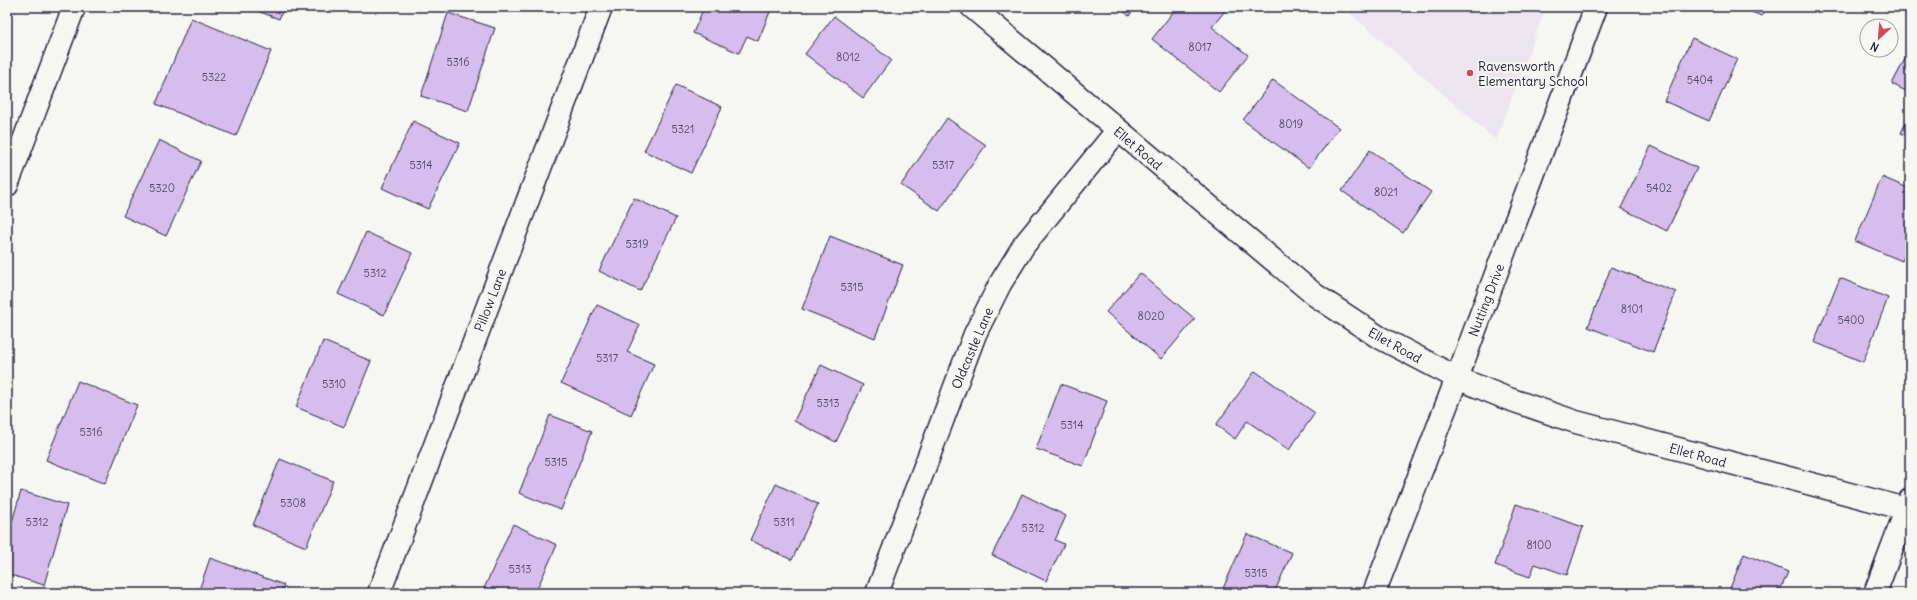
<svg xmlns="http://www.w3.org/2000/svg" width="1917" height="600" font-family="Delius,sans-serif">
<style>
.built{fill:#ece5f0}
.building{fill:#d5beed;stroke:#22223b}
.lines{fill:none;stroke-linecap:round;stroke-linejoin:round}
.minor-casing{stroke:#22223b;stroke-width:25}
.minor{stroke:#f6f6f2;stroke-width:22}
.poi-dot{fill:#d1495b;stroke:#f6f6f2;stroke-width:1.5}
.labels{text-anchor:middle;stroke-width:4;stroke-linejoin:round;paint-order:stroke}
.number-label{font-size:11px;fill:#4f4968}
.poi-label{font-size:13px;fill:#22223b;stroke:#f6f6f2;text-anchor:start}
.street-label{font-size:13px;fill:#22223b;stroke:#f6f6f2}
</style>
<rect width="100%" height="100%" fill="#f6f6f2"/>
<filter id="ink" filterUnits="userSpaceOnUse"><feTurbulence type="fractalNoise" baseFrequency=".025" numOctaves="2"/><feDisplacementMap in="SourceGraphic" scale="8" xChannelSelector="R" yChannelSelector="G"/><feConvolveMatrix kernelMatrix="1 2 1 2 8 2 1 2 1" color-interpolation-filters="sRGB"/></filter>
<g filter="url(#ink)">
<path class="built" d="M1343,7H1546L1496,140Z"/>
<path class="building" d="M247,7H284L279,19Z
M704,7H772L758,41L747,36L739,53L693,33Z
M1119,7H1136L1129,16Z
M1177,7H1228L1212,27L1248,55L1219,92L1152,39Z
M1738,7H1765L1762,16Z
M448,13L495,28L468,111L421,96Z
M834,16L891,60L863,98L805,54Z
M191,18L271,51L236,136L156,104Z
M1692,38L1737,59L1709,121L1664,101Z
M1906,57L1910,59V93L1892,84Z
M1273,80L1339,128L1309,168L1243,120Z
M676,85L722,107L691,173L644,151Z
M1910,114V137L1901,133Z
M947,118L986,145L939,211L901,185Z
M413,121L460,143L428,209L382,188Z
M159,140L201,161L166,236L123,216Z
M1651,146L1697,168L1667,231L1621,208Z
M1370,150L1431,192L1403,233L1342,191Z
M1882,177L1910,189V243L1902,261L1855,241Z
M634,198L676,218L640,291L599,271Z
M366,232L412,253L384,315L338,294Z
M830,236L903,265L875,338L802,309Z
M1611,267L1676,292L1653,352L1588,327Z
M1140,273L1195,319L1161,359L1106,312Z
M1840,278L1888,298L1863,362L1814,342Z
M597,305L640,325L627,352L654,364L631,415L561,383Z
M323,341L371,361L344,427L296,407Z
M821,365L863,385L836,442L794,421Z
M1255,371L1315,413L1289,450L1247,421L1235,439L1216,425Z
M78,381L137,405L105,484L46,460Z
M1061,384L1107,401L1083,466L1036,449Z
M550,415L592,431L561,510L519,493Z
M280,459L333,481L306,547L253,525Z
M776,484L818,504L792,560L750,540Z
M21,491L67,505L44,585L7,574V539Z
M1022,494L1066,516L1055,540L1064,544L1046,581L992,555Z
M1516,504L1583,527L1567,575L1535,564L1530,577L1495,565Z
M513,524L557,545L535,593H482Z
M1247,534L1292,553L1274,593H1221Z
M1744,554L1788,572L1779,593H1728Z
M210,558L284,585L281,593H198Z"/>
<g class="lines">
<defs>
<path id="minor" d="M972,7L1315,295L1377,336L1457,378L1506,398L1576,422L1910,510
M7,185L74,7
M379,593L601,7
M877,593L975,334L1000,284L1024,245L1117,131
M1374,593L1457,378L1596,7
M1875,593L1910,500"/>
</defs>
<use href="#minor" class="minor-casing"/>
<use href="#minor" class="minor"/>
</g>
</g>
<circle class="poi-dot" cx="1470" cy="73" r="4"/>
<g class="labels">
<g class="number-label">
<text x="1200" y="51">8017</text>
<text x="848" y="61">8012</text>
<text x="458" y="66">5316</text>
<text x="214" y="81">5322</text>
<text x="1700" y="84">5404</text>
<text x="1291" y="128">8019</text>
<text x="683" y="133">5321</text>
<text x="421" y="169">5314</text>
<text x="943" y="169">5317</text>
<text x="162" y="192">5320</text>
<text x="1659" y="192">5402</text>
<text x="1386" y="196">8021</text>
<text x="637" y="248">5319</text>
<text x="375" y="277">5312</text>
<text x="852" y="291">5315</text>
<text x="1632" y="313">8101</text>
<text x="1151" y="320">8020</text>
<text x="1851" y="324">5400</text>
<text x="607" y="362">5317</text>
<text x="334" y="388">5310</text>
<text x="828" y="407">5313</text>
<text x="1072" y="429">5314</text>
<text x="91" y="436">5316</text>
<text x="556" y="466">5315</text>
<text x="293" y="507">5308</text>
<text x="37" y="526">5312</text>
<text x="784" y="526">5311</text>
<text x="1033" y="532">5312</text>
<text x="1539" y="549">8100</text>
<text x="520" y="573">5313</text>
<text x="1256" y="577">5315</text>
</g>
<g class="poi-label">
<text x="1478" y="71">Ravensworth<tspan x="1478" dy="15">Elementary School</tspan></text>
</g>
<g class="street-label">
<text transform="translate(1138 148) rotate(40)" y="5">Ellet Road</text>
<text transform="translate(490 300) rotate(-69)" y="5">Pillow Lane</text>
<text transform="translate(1486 300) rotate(-69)" y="5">Nutting Drive</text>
<text transform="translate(1395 345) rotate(29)" y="5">Ellet Road</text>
<text transform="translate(972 348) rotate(-67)" y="5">Oldcastle Lane</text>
<text transform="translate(1698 455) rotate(15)" y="5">Ellet Road</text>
</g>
</g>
<rect width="1917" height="600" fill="none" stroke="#f6f6f2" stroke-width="24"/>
<rect x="12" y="12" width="1893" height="576" fill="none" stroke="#22223b" stroke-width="1.5" filter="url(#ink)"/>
<g transform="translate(1879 38) rotate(206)"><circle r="19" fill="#f6f6f2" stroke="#a1a1a9"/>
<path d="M0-3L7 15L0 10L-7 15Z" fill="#d1495b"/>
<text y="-6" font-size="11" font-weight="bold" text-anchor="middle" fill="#22223b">N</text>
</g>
</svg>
